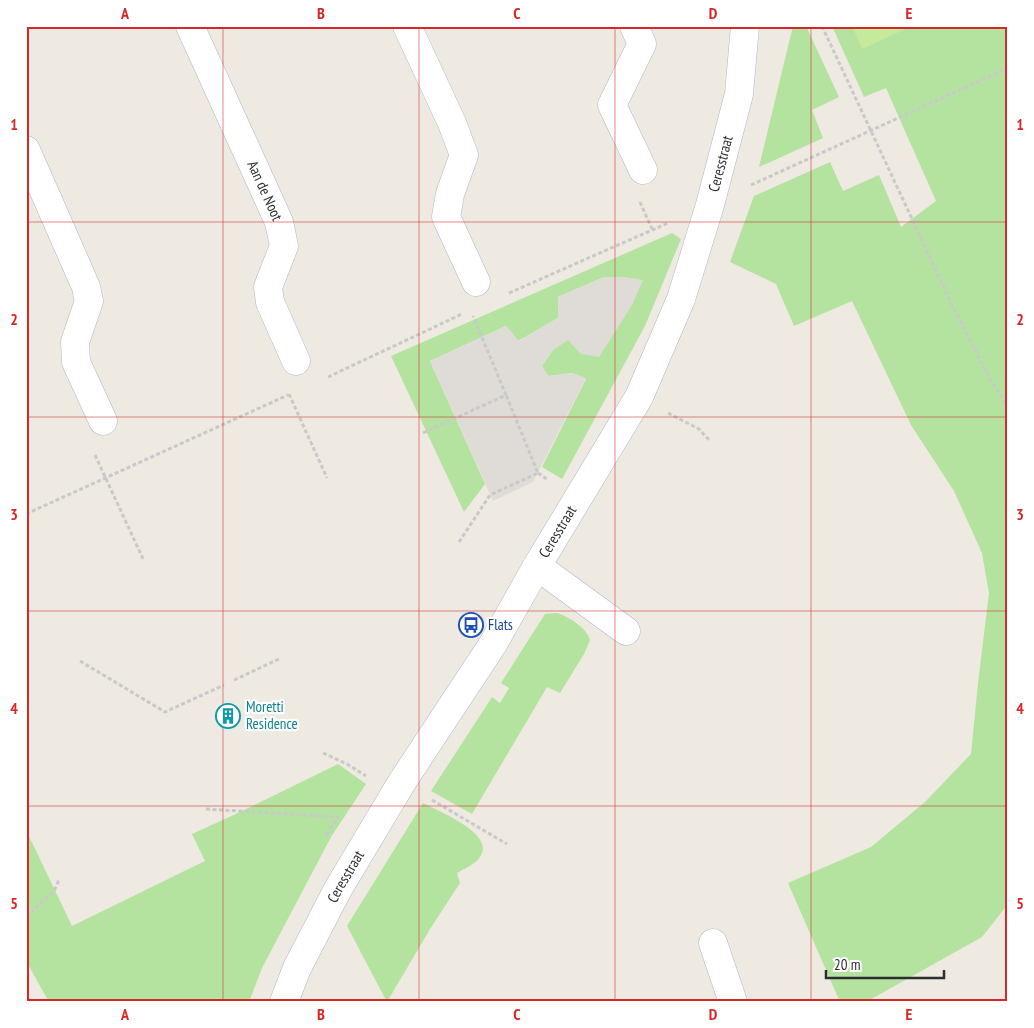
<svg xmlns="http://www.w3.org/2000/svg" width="1034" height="1028" font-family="'PT Sans Narrow',sans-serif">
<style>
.green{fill:#b4e39f}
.pitch{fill:#c6ea9b}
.plaza{fill:#dfdcd8}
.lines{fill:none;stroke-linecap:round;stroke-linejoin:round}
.minor-casing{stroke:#b4b6c0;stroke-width:29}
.path{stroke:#c9c9c9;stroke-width:3;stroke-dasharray:4 2.5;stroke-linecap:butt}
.minor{stroke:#fff;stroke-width:28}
.grid{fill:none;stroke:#d62828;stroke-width:1;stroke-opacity:0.55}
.labels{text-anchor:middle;stroke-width:4.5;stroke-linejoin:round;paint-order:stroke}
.street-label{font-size:15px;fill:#2e2e2e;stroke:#fff}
.transit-label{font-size:15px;fill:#164399;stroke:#fff;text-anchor:start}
.culture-label{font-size:15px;fill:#0d838f;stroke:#fff;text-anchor:start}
.neatline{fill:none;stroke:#d62828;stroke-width:2}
.grid-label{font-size:16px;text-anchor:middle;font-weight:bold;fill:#d62828}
</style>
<rect width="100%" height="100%" fill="#eee9e1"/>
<path class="green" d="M793,26H806L839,97L812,110L823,138L759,167Z
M832,26H1008V904L982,937L866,1002H840L788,883L871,847L925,802L971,754L978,683L989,593L982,553L954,491L911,425L852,301L794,326L776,284L730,262L754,196L830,162L843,191L879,175L901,227L936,201L886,88L864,97Z
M672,233L681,239L645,326L562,479L542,467L586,379L572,373L548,376L542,366L553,350L568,339L625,277H604L558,297V318L518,341L506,326L430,361L485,484L464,512L391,356Z
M557,613C569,617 586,627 590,640L584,654L560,693L547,687L472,814L431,791L492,697L500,703L509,688L501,683L545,614Z
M338,764L366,784L331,837L262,968L249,1002H49L26,961V830L72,926L205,861L192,834L238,813Z
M423,803C438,811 494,833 481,855C477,864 465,868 457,873L460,883L430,929L387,1002L347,926Z"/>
<path class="pitch" d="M852,26H912L862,49Z"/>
<path class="plaza" d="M604,277H625L643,280L632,305L599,357L581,354L568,340L553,350L542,366L549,376L572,373L586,378L533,482L493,501L430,361L506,326L519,341L558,318V297Z"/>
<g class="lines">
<defs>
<g id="minor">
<path id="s1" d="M190,26L279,222L284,246L268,287L270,302L296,361"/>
<path d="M407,26L452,123L464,155L450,194L446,217L476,282"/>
<path d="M634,26L642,44L612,105L643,170"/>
<path d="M26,150L86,287L89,301L75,342L76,362L103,421"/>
<path d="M537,566L626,631"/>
<path d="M713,943L733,1002"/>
<path id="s2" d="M284,1002L297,968L338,889L402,782L493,644L537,566L639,397L681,299L710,205L739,94L745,26"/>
</g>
</defs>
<use href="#minor" class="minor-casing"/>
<path class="path" d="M822,26L955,311L989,377L1008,407
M751,185L1008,68
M640,202L652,229
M509,293L668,223
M328,377L462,314
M289,394L327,478
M668,413L699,429L709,440
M423,433L506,395L473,316
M95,455L144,561
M538,473L548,480
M26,514L288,395
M459,542L490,495L538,473L506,395
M80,661L165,712L224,685
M234,680L279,659
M323,753L347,764L366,776
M432,800L507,844
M206,809L338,817L327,834L330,835
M26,917L54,891L59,880"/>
<use href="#minor" class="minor"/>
</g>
<path class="grid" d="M223,26V1002M419,26V1002M615,26V1002M811,26V1002M26,222H1008M26,417H1008M26,611H1008M26,806H1008"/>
<defs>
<symbol id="bus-ring" viewBox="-11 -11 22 22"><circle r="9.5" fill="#fff" stroke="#1a4fb4" stroke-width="1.5"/><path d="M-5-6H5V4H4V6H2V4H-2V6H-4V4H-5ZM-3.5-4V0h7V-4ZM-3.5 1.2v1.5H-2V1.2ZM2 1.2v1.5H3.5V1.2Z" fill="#1a4fb4"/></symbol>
<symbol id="building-ring" viewBox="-11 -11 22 22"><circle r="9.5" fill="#fff" stroke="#0f9aa8" stroke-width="1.5"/><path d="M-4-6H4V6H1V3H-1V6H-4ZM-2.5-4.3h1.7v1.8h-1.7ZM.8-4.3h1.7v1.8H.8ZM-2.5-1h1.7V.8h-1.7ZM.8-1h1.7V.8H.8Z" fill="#0f9aa8"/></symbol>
</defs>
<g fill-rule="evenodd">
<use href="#bus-ring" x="457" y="611" width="28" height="28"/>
<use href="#building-ring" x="214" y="702" width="28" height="28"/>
</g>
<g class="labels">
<g class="street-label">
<text dy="5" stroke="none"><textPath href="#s2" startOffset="950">Ceresstraat</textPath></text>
<text dy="5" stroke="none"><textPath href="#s1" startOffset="181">Aan de Noot</textPath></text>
<text dy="5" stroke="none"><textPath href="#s2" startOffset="545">Ceresstraat</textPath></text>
<text dy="5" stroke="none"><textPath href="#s2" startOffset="140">Ceresstraat</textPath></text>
</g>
<g class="transit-label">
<text x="488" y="630">Flats</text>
</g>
<g class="culture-label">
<text x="246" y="712">Moretti<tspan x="246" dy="17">Residence</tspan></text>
</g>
</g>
<rect width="1034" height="1028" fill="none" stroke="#ffffff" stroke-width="55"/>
<path d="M826 970v8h118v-8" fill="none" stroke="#2e2e2e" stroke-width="2.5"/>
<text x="834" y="970" font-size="15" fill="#2e2e2e" stroke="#ffffff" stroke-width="4" paint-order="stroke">20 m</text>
<rect x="28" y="28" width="978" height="972" class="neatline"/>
<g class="grid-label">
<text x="125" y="19">A</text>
<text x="321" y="19">B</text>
<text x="517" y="19">C</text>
<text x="713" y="19">D</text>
<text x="909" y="19">E</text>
<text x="14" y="130">1</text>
<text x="1020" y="130">1</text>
<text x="14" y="325">2</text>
<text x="1020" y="325">2</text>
<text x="14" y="520">3</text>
<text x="1020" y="520">3</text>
<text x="14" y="714">4</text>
<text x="1020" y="714">4</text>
<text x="14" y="909">5</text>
<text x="1020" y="909">5</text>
<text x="125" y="1020">A</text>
<text x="321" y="1020">B</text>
<text x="517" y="1020">C</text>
<text x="713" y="1020">D</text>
<text x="909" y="1020">E</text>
</g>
</svg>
